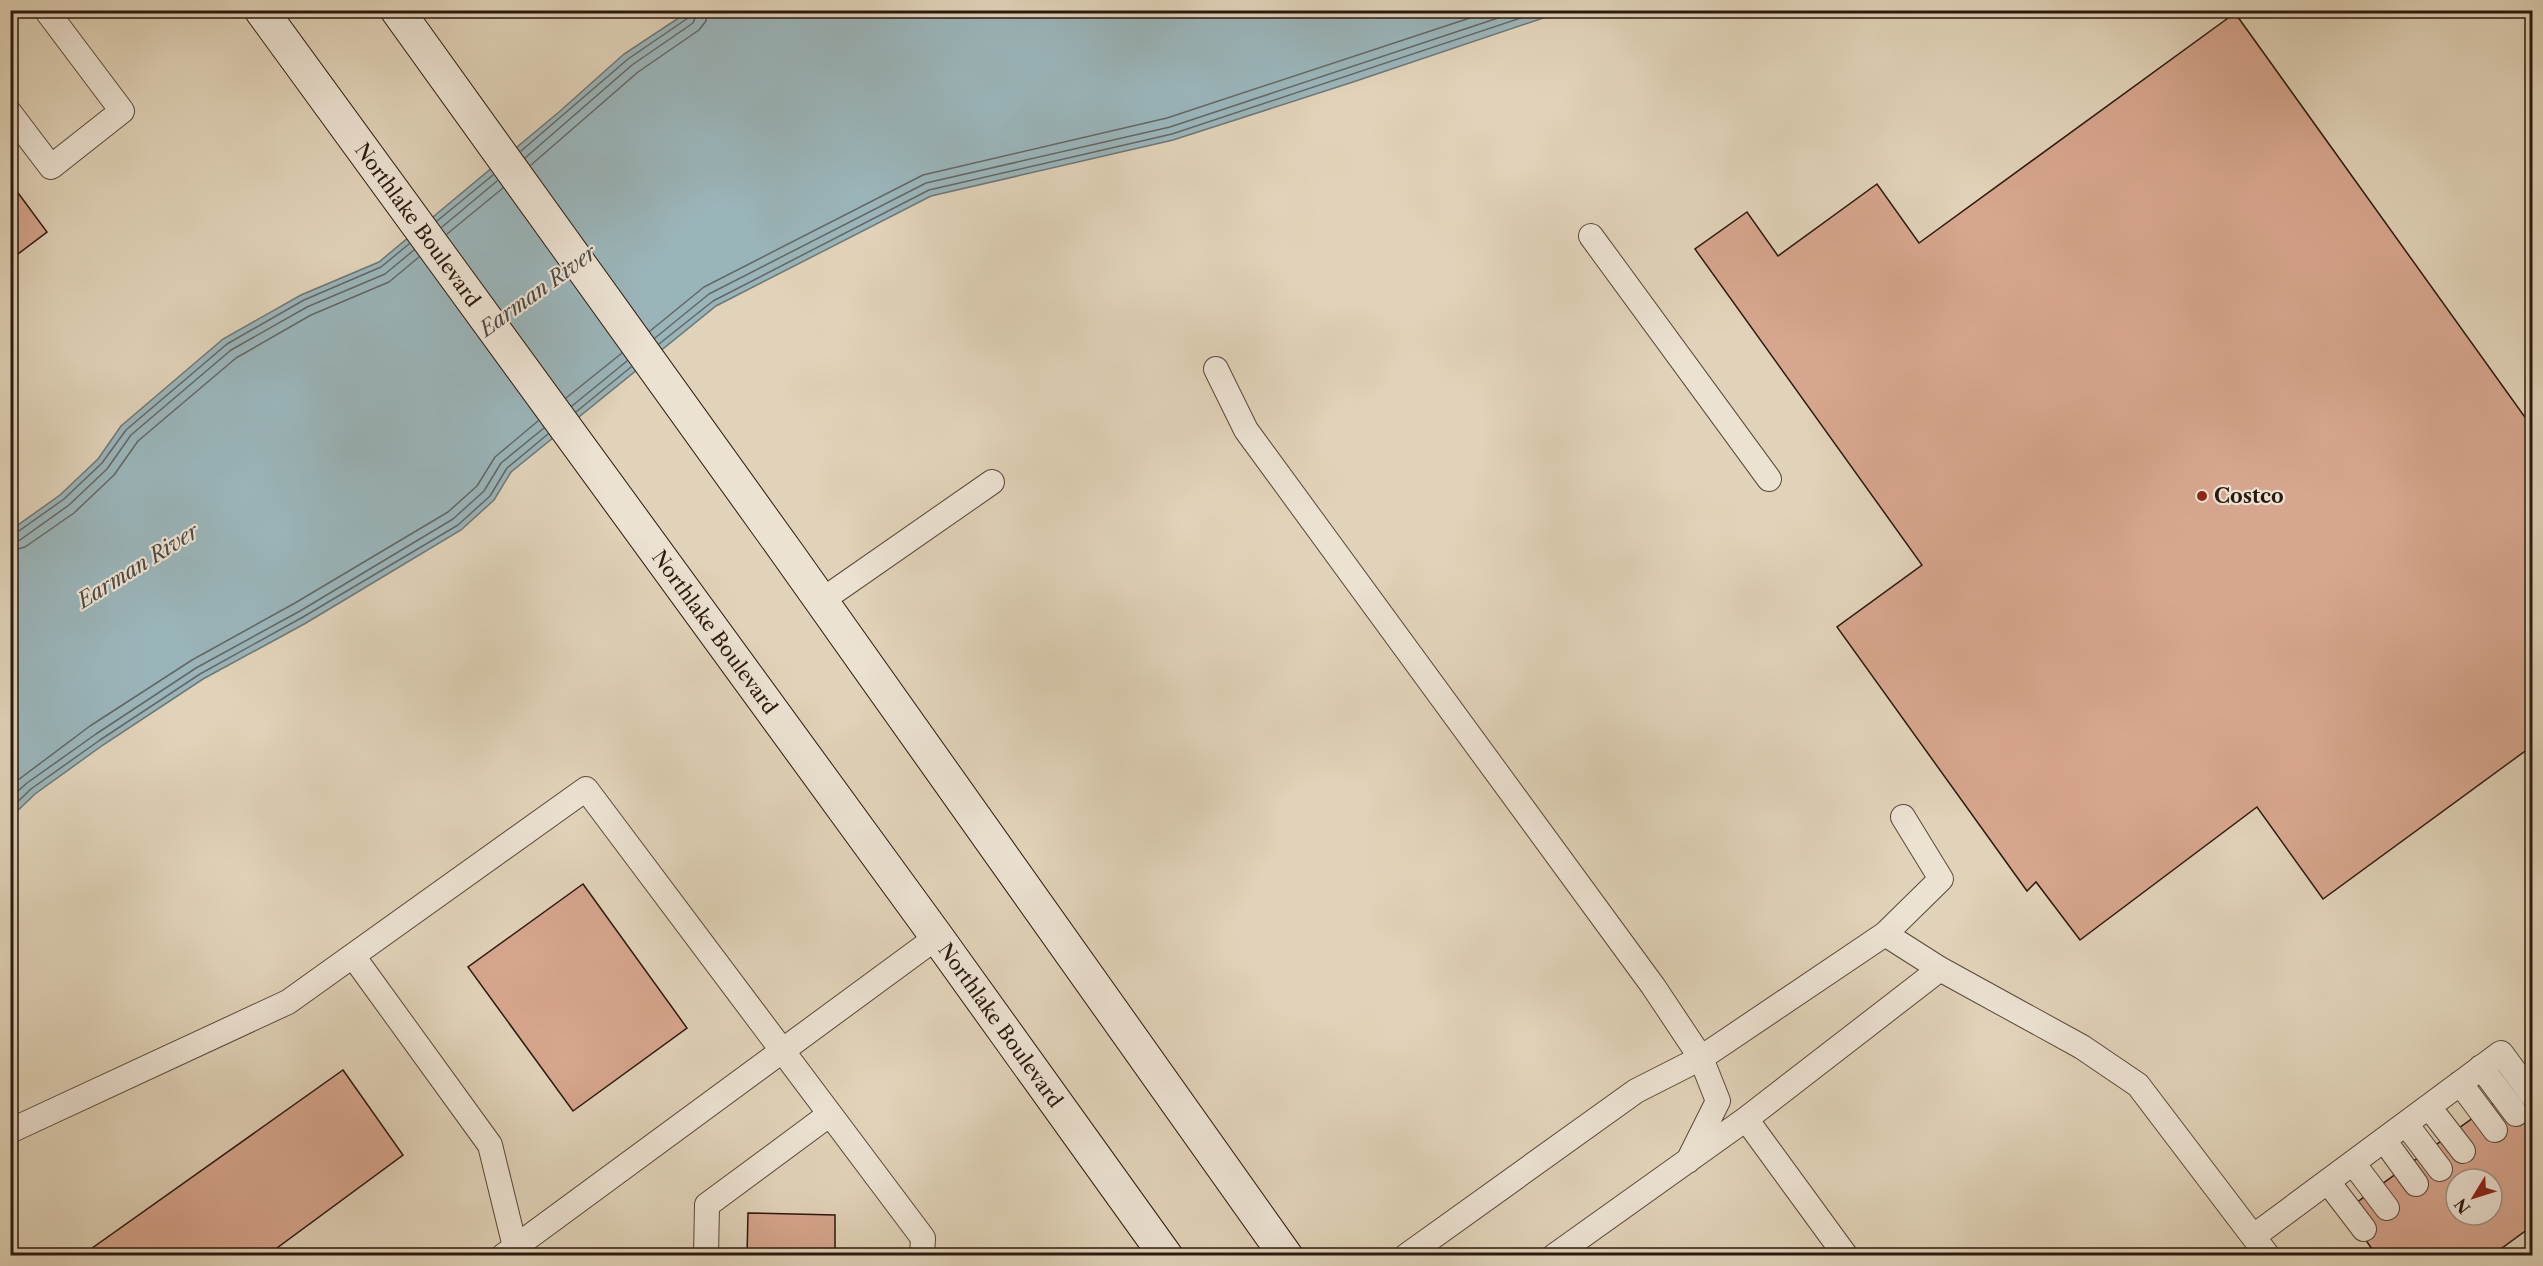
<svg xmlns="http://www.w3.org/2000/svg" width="2543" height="1266" font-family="'Libre Caslon Text',serif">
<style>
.water{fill:#9ab5ba;stroke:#6e7775;stroke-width:1.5}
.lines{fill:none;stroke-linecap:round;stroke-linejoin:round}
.shore{stroke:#636764;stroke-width:1.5}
.building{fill:#d7a68e;stroke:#2c190e;stroke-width:1.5;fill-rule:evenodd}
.lane-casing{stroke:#594839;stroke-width:26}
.secondary-casing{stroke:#2c190e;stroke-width:35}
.lane{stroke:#ece2d2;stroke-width:24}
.secondary{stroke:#ece2d2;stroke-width:33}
.poi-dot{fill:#8f2418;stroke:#ece2d2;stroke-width:2}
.labels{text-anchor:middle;stroke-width:4.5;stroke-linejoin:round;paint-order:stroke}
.street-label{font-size:20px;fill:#2c190e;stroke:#ece2d2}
.poi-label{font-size:20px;font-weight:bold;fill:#2c190e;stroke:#ece2d2;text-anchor:start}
.water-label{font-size:21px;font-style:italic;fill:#4d4842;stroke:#ece2d2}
</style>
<rect width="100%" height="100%" fill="#e1d3b9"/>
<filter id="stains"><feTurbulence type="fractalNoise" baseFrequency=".00333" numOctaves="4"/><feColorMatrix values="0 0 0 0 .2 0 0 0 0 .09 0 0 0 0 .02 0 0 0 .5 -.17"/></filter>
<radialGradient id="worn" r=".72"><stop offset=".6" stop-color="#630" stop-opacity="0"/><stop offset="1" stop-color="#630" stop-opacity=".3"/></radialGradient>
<path class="water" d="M689,11H1564L1353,82L1173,140L931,196L716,306L511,472L494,500L461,530L306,623L203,679L103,745L35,794L11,817V530L60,495L98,459L121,426L223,339L301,295L379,262L559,112L624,54Z"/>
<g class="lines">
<path class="shore" d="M521,151L628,59L688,18L691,10
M525,158L632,65L693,23L698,10
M531,165L638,72L699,30L706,21L707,10
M437,221L493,175
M442,227L497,181
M447,234L503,188
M650,331L704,287L923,175L1167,118L1494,10
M655,338L709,294L926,183L1170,127L1522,10
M659,344L713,301L929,190L1172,134L1545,10
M566,398L622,353
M572,406L627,361
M576,412L631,367
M10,534L16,533L64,499L102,463L126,430L227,344L304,300L381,267L409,244
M10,542L20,540L69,505L107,469L131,435L231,350L307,307L385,274L414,250
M10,551L25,547L74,513L114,475L138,441L236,358L311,315L389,282L419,257
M10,786L90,726L192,660L295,603L448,512L477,486L495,457L538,421
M10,798L27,783L96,734L196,668L300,611L453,519L484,491L501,463L544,428
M10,809L31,789L100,740L200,674L303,617L458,525L490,496L507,468L548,434"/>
</g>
<path class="building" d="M2235,13L2532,427V746L2323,899L2257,807L2080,940L2036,882L2027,891L1837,627L1922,565L1695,249L1747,212L1778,256L1877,184L1919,243Z
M10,182L47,232L10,260Z
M583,884L687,1028L573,1111L468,967Z
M343,1070L403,1155L266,1256H81Z
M2532,1075V1226L2491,1256H2377L2345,1211ZM2456,1179H2492V1215H2456Z
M748,1213L835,1215V1256H747Z"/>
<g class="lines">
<defs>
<path id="lane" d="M10,113L51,167L122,111L46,10
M1591,236L1769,479
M1216,369L1246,430L1653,986L1701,1058L1718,1101L1688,1161
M821,601L992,482
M1885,934L1940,969L2082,1047L2138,1085L2268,1256
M353,956L490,1145L515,1247L521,1256
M2481,1067L2516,1114
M2460,1083L2495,1130
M2429,1107L2463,1151
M1746,1119L1846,1256
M2406,1124L2440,1169
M10,1131L288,1002L586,789L923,1238L922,1256
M2384,1140L2416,1184
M2353,1163L2387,1208
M2328,1182L2364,1229
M2254,1236L2501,1053L2532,1095
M503,1256L937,937
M706,1256L707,1205L830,1114
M1406,1256L1636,1091L1701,1058L1885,934L1941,879L1903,817
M1554,1256L1746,1119L1940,969"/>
<g id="secondary">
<path id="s1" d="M261,10L937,937L1166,1256"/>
<path d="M397,10L788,554L1286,1256"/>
</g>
</defs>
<use href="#lane" class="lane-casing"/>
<use href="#secondary" class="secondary-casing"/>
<use href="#lane" class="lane"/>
<use href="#secondary" class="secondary"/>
</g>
<circle class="poi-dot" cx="2202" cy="496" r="6"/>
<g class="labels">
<g class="street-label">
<text dy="7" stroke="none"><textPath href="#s1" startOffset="266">Northlake Boulevard</textPath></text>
<text dy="7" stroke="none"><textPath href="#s1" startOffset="770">Northlake Boulevard</textPath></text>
<text dy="7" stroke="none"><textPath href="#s1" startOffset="1256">Northlake Boulevard</textPath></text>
</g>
<g class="poi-label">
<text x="2214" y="503">Costco</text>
</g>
<g class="water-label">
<text transform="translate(538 291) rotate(-36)" y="7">Earman River</text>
<text transform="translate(138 566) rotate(-32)" y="7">Earman River</text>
</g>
</g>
<rect width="2543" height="1266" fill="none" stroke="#e1d3b9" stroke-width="36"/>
<rect x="12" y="12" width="2519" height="1242" fill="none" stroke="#2c190e" stroke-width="3"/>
<rect x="18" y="18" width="2507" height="1230" fill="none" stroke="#2c190e" stroke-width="1.5"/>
<g transform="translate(2474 1197) rotate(232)"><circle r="28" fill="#ece2d2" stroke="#9f9284" stroke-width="1.5"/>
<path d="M0-4.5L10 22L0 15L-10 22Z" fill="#8f2418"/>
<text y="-9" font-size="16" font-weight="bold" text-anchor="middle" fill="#2c190e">N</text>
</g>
<rect width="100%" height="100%" filter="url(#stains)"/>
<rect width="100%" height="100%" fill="url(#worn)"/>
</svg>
